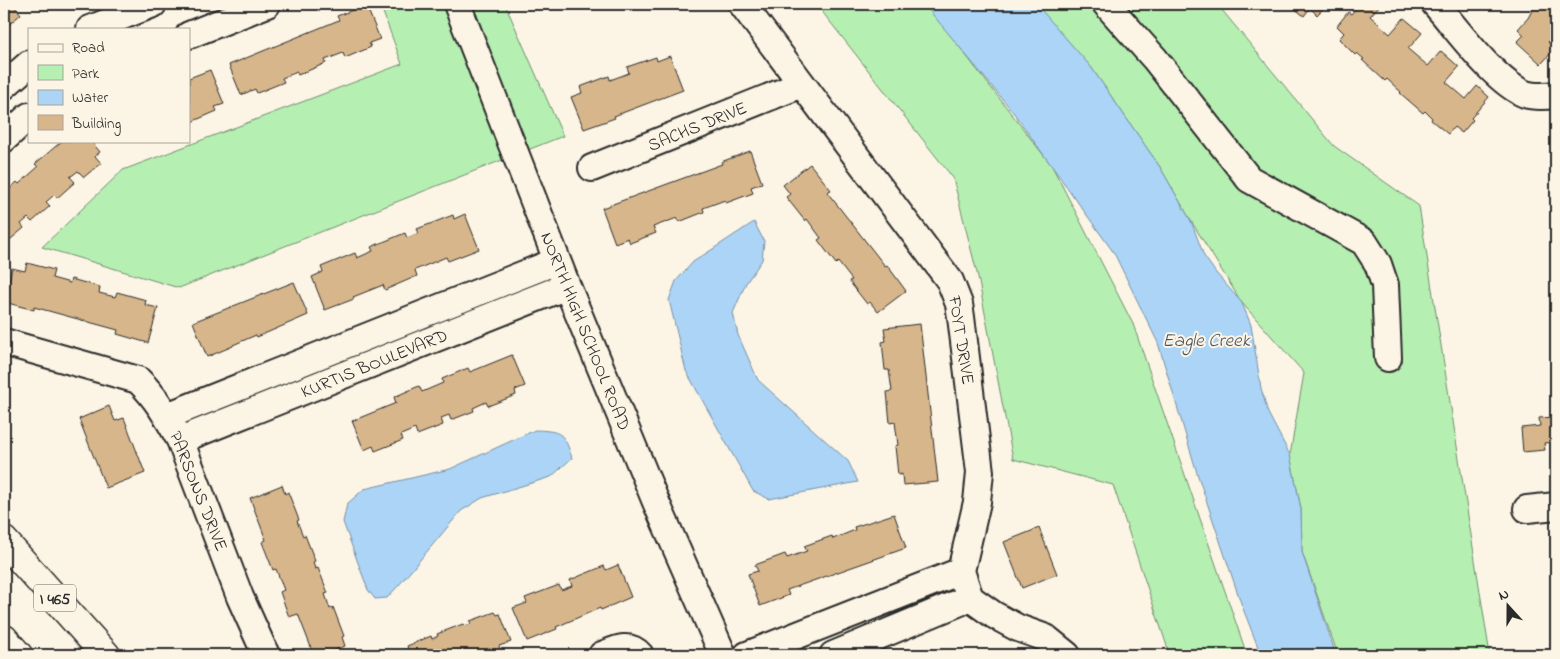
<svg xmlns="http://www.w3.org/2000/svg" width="1560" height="659" font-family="'Indie Flower',sans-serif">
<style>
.green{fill:#b6efb2;stroke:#708d6e}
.water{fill:#abd4f6;stroke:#7890a5}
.building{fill:#d8b68b;stroke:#2b2b2b}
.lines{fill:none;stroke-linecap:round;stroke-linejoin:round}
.minor-casing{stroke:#2b2b2b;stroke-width:30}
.highway-casing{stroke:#2b2b2b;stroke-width:31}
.minor{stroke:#fcf5e5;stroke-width:26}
.highway{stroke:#fcf5e5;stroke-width:28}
.labels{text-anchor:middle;stroke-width:4;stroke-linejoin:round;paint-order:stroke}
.shield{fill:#fcf5e5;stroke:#6a6863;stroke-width:1}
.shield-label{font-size:16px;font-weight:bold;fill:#2b2b2b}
.street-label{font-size:18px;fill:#2b2b2b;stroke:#fcf5e5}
.water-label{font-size:19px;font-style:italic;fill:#4b555e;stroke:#fcf5e5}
</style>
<rect width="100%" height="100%" fill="#fcf5e5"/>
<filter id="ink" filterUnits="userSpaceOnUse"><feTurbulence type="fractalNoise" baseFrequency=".02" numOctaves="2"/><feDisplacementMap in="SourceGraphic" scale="10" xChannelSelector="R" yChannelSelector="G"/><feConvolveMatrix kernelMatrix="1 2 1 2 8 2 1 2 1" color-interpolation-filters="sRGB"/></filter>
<g filter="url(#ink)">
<path class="green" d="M380,4H505L563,136L179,288L42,247L123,170L402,64Z
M816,4H926L1052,166L1133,324L1247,655H1170L1113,485L1013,459L978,277L953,178Z
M1035,4H1217L1334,146L1419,206L1490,655H1338L1302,552L1301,509L1290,455L1304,373L1242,303L1191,221L1160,167L1091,67Z"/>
<path class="water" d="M924,4H1036L1091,67L1160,167L1191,221L1204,256L1216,273L1242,303L1251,325L1261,388L1268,413L1290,455L1301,509L1302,552L1336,655H1261L1242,606L1197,473L1158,343L1114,253L1013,112Z
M754,222L764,241L762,260L746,283L733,313L738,335L758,380L848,461L858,482L769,499L753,491L686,371L669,300L676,281L693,262Z
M535,430C562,431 564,433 572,458L551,477L482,498L461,511L399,585L387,598L375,599L368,590L343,522L347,504L364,489L450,469Z"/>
<path class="building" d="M4,4H12L21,14L4,29Z
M1289,4H1327L1317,15L1310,8L1304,16Z
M1360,4H1381L1370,16L1390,34L1404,18L1422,33L1408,49L1428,66L1441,51L1459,67L1446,82L1466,99L1477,86L1489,97L1471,118L1473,120L1462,133L1454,127L1448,134L1431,120L1432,118L1425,111L1423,113L1400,93L1401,92L1387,79L1385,81L1362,60L1364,59L1357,53L1355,55L1339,39L1344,33L1337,26L1348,12L1351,14Z
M1544,4H1556V41L1551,39L1548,42L1555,49L1541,64L1517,42L1524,35L1518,29L1528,18L1535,5L1542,7Z
M366,5L380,39L369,43L371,47L345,58L343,53L325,60L326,63L298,75L297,72L282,78L284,82L257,93L255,89L241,95L229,65L339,20L337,16Z
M670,56L683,90L614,116L615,118L584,129L571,97L582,93L580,87L609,76L610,80L629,73L627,67L656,57L657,61Z
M210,70L224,104L215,107L217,111L189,123V78Z
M62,141H91L100,152L95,156L101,163L84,177L78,171L70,177L75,182L57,198L54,195L46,202L50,206L32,222L28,218L21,224L24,228L5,244L4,242V194L17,182L19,184L38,167L35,164Z
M750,151L762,183L751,187L753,193L726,203L725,200L703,208L704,212L679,222L677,218L653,227L656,233L630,243L628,238L615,243L602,208L722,164L721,162Z
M810,164L831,190L827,192L885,266L887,265L906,291L878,312L870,302L867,304L849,281L852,280L838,262L836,264L818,240L821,238L807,219L805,221L786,197L790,194L783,185Z
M465,214L479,249L448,261L446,257L415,270L417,276L385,290L383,285L353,297L354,299L325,310L312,277L323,272L321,267L355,253L357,258L373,251L371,247L405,233L407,238L419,233L417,229L453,215L454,219Z
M27,263L54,270L52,278L70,283L71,279L100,287L99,293L115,297L117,292L146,300L145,305L158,308L148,343L117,334L118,330L34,307V310L4,302L12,268L25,271Z
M294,282L308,315L257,337L256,335L233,345V346L207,357L193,322Z
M920,324L938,482L903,485L902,474L898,475L895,446L898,445L895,422L890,423L887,392L892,391L889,370H885L882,342L886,341L884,328Z
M512,355L525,386L515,390L516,395L488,406L486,402L473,408L474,411L451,420L449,415L441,418L443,425L417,435L415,429L401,435L403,440L375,451L373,446L364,450L352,421L396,403L394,397L419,386L422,392L443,383L442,379L468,368L470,372Z
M109,406L115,421L124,418L145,473L106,488L79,419Z
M1556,417V442L1544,443L1545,450L1523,452L1521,428L1540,426L1539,418Z
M282,485L285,494L288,492L299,520L297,521L303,536L305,535L315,561L313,562L315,569L318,568L328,593L325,594L330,609L333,607L344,636L342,637L345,646L322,655H314L298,614L289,617L280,592L284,590L276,569L273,570L262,542L266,540L250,498Z
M894,514L906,548L787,590L789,595L760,606L748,574L758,571L755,565L785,554L787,558L807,551L804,546L832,536L833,539L855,530L854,527Z
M1039,528L1057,574L1022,588L1004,542Z
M618,565L631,597L601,610L600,608L556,627L557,629L527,641L513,608L527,603L525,598L559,585L561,590L572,586L570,580L604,566L606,570Z
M495,612L497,615L500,614L511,642L499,646L500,651L489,655H386L400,650L401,652L408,649L407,646L431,636L432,639L438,636L437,634L463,624L464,626L471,624L470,621Z"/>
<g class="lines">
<defs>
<path id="minor" d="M457,4L567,286L656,502L723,655
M742,4L950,281L959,304L961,317L980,472L977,502L961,571L970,598L994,615L1018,628L1046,638L1067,655
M1106,4L1155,59L1249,179L1364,242L1378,264L1385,285L1388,358
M1435,4C1458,30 1494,81 1525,94C1534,97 1547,96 1556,95
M90,29L153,4
M189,35L267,4
M4,86L29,64
M4,139L29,116
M592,168L802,84
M4,342L138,380C156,397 168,418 180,440L240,597L266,655
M167,416L557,261
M180,440L567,286
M1527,509L1556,506
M602,655C615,650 629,642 640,655
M747,655L961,571
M833,655L970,598"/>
<path id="highway" d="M4,541L106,655
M4,639L18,655"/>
</defs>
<use href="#minor" class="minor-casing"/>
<use href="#highway" class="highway-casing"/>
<use href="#minor" class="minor"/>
<use href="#highway" class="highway"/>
</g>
</g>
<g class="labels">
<rect class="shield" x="34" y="584.5" width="42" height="27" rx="4"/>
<g class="shield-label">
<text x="55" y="604">I 465</text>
</g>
<g class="street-label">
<text transform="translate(697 126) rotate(-22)" y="6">SACHS DRIVE</text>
<text transform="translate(586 331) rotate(68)" y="6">NORTH HIGH SCHOOL ROAD</text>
<text transform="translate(962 340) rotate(81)" y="6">FOYT DRIVE</text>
<text transform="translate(374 363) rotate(-22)" y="6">KURTIS BOULEVARD</text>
<text transform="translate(199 491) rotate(68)" y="6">PARSONS DRIVE</text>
</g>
<g class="water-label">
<text x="1206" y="346">Eagle Creek</text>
</g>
</g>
<rect width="1560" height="659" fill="none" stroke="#fcf5e5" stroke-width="20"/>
<rect x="10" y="10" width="1540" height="639" fill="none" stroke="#2b2b2b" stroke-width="2" filter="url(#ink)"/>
<rect x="28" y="28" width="162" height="115" fill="#fcf5e5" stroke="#a8a49b"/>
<rect x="38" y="44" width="25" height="8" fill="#fcf5e5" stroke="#a8a49b"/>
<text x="72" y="52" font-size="15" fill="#2b2b2b">Road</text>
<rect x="38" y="65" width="25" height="15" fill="#b6efb2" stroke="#a8a49b"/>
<text x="72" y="78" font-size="15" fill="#2b2b2b">Park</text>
<rect x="38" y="90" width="25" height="15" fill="#abd4f6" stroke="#a8a49b"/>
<text x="72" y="102" font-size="15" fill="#2b2b2b">Water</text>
<rect x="38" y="115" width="25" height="15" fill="#d8b68b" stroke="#a8a49b"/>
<text x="72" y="128" font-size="15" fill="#2b2b2b">Building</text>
<g transform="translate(1508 606) rotate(339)" stroke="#fcf5e5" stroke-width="4" paint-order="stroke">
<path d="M0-4L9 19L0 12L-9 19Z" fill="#2b2b2b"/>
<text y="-8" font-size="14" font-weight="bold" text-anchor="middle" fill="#2b2b2b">N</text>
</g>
</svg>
